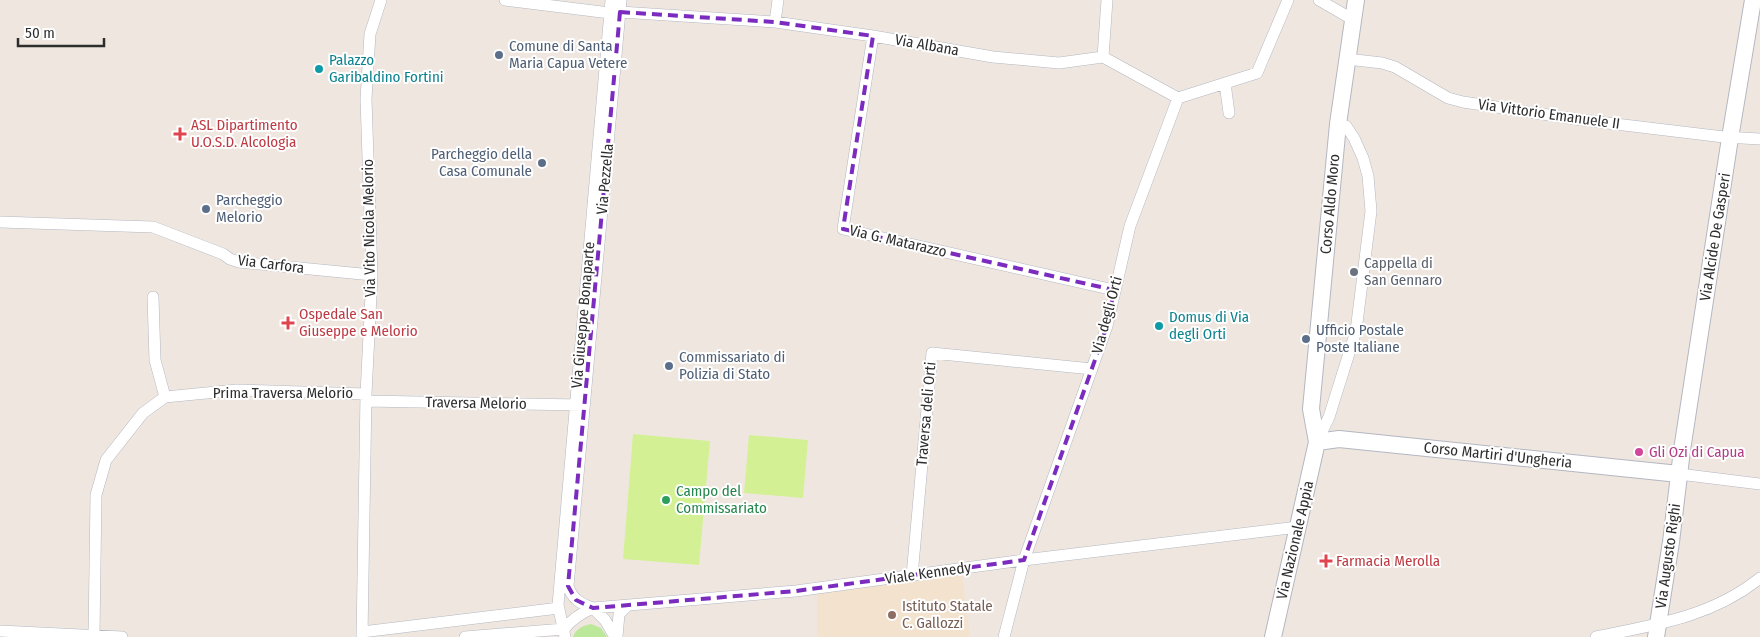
<svg xmlns="http://www.w3.org/2000/svg" width="1760" height="637" font-family="'Fira Sans Condensed',sans-serif">
<style>
.education{fill:#f2e2ce}
.green{fill:#bce999}
.pitch{fill:#d3f194}
.lines{fill:none;stroke-linecap:round;stroke-linejoin:round}
.street-casing{stroke:#b3b7c1;stroke-width:12}
.secondary-casing{stroke:#b3b7c1;stroke-width:18}
.street{stroke:#fff;stroke-width:11}
.secondary{stroke:#fff;stroke-width:16}
.marked{fill:none;stroke:#7b2cbf;stroke-width:4;stroke-dasharray:10 6;stroke-linejoin:round}
.service-dot{fill:#5c6f8a;stroke:#fff;stroke-width:2}
.culture-dot{fill:#0f9aa8;stroke:#fff;stroke-width:2}
.health-dot{fill:#e0444e;stroke:#fff;stroke-width:2}
.worship-dot{fill:#6b7280;stroke:#fff;stroke-width:2}
.hotel-dot{fill:#d1479c;stroke:#fff;stroke-width:2}
.leisure-dot{fill:#2e9e5b;stroke:#fff;stroke-width:2}
.education-dot{fill:#8d6e63;stroke:#fff;stroke-width:2}
.labels{text-anchor:middle;stroke-width:4;stroke-linejoin:round;paint-order:stroke}
.street-label{font-size:15px;fill:#2d2d2d;stroke:#fff}
.service-label{font-size:15px;fill:#4e5e75;stroke:#fff;text-anchor:start}
.culture-label{font-size:15px;fill:#0d838f;stroke:#fff;text-anchor:start}
.health-label{font-size:15px;fill:#be3a42;stroke:#fff;text-anchor:start}
.worship-label{font-size:15px;fill:#5b616d;stroke:#fff;text-anchor:start}
.hotel-label{font-size:15px;fill:#b23c85;stroke:#fff;text-anchor:start}
.leisure-label{font-size:15px;fill:#27864d;stroke:#fff;text-anchor:start}
.education-label{font-size:15px;fill:#785e54;stroke:#fff;text-anchor:start}
</style>
<rect width="100%" height="100%" fill="#efe7df"/>
<path class="education" d="M962,575L970,637H817V594Z"/>
<path class="green" d="M591,624L601,628L607,637H573C576,628 583,626 591,624Z"/>
<path class="pitch" d="M633,434L710,441L699,565L623,559Z
M749,435L808,440L803,498L744,493Z"/>
<g class="lines">
<defs>
<path id="street" d="M505,0L610,13L620,12L775,22L873,36L993,57L1059,63L1103,57L1178,98L1257,73L1288,0
M621,0L568,586C572,599 581,604 593,608L796,591L1024,560L1298,527
M1319,0L1352,19
M775,22L778,0
M873,36L843,229L1114,290
M1103,57L1107,0
M1347,59L1382,63L1395,67L1448,98L1463,102L1582,120L1724,137L1760,139
M1225,83L1229,113
M0,222L153,227L223,254L230,259L239,262L372,275
M153,297L155,360L165,397
M366,401L581,405
M1317,442L1329,417L1356,331L1371,211L1368,176L1363,158L1354,138L1346,126L1338,124
M1679,474L1760,484
M912,576L932,353L1092,369
M564,629C572,619 581,613 593,608L605,620L615,637
M0,631L122,637
M362,632L559,608
M94,636L96,495L106,460L143,413L165,397L237,390L366,394
M362,637L366,394L372,275L366,99L370,34L381,0
M465,637L564,629
M565,637L558,605L611,0
M617,637L619,614L627,606
M1004,637L1024,560L1107,326L1130,226L1178,98
M1596,637C1654,625 1712,617 1760,578"/>
<path id="secondary" d="M1317,442L1339,439L1679,474
M1273,637L1317,442L1311,409L1338,124L1356,0
M1656,637L1671,542L1682,450L1730,138L1753,0"/>
</defs>
<use href="#street" class="street-casing"/>
<use href="#secondary" class="secondary-casing"/>
<use href="#street" class="street"/>
<use href="#secondary" class="secondary"/>
</g>
<path class="marked" d="M620,12L775,22L873,36L843,229L1114,290L1107,326L1024,560L796,591L593,608L576,600L568,586Z"/>
<g class="service-dot">
<circle cx="499" cy="55" r="5"/>
<circle cx="542" cy="163" r="5"/>
<circle cx="206" cy="209" r="5"/>
<circle cx="1306" cy="339" r="5"/>
<circle cx="669" cy="366" r="5"/>
</g>
<g class="culture-dot">
<circle cx="319" cy="69" r="5"/>
<circle cx="1159" cy="326" r="5"/>
</g>
<g class="health-dot">
<path d="M177.5 126.5h5v5h5v5h-5v5h-5v-5h-5v-5h5z"/>
<path d="M285.5 315.5h5v5h5v5h-5v5h-5v-5h-5v-5h5z"/>
<path d="M1323.5 553.5h5v5h5v5h-5v5h-5v-5h-5v-5h5z"/>
</g>
<circle class="worship-dot" cx="1354" cy="272" r="5"/>
<circle class="hotel-dot" cx="1639" cy="452" r="5"/>
<circle class="leisure-dot" cx="666" cy="500" r="5"/>
<circle class="education-dot" cx="892" cy="615" r="5"/>
<g class="labels">
<g class="street-label">
<text transform="translate(927 45) rotate(10)" y="5">Via Albana</text>
<text transform="translate(1549 114) rotate(8)" y="5">Via Vittorio Emanuele II</text>
<text transform="translate(605 179) rotate(-85)" y="5">Via Pezzella</text>
<text transform="translate(1330 204) rotate(-85)" y="5">Corso Aldo Moro</text>
<text transform="translate(369 228) rotate(-91)" y="5">Via Vito Nicola Melorio</text>
<text transform="translate(1715 237) rotate(-81)" y="5">Via Alcide De Gasperi</text>
<text transform="translate(898 241) rotate(13)" y="5">Via G. Matarazzo</text>
<text transform="translate(271 264) rotate(7)" y="5">Via Carfora</text>
<text transform="translate(583 315) rotate(-85)" y="5">Via Giuseppe Bonaparte</text>
<text transform="translate(1107 315) rotate(-75)" y="5">Via degli Orti</text>
<text x="283" y="398">Prima Traversa Melorio</text>
<text transform="translate(476 403) rotate(1)" y="5">Traversa Melorio</text>
<text transform="translate(926 414) rotate(-85)" y="5">Traversa deli Orti</text>
<text transform="translate(1498 455) rotate(6)" y="5">Corso Martiri d'Ungheria</text>
<text transform="translate(1295 540) rotate(-77)" y="5">Via Nazionale Appia</text>
<text transform="translate(1668 556) rotate(-82)" y="5">Via Augusto Righi</text>
<text transform="translate(928 573) rotate(-8)" y="5">Viale Kennedy</text>
</g>
<g class="service-label">
<text x="509" y="51">Comune di Santa<tspan x="509" dy="17">Maria Capua Vetere</tspan></text>
<text x="532" y="159" text-anchor="end">Parcheggio della<tspan x="532" dy="17">Casa Comunale</tspan></text>
<text x="216" y="205">Parcheggio<tspan x="216" dy="17">Melorio</tspan></text>
<text x="1316" y="335">Ufficio Postale<tspan x="1316" dy="17">Poste Italiane</tspan></text>
<text x="679" y="362">Commissariato di<tspan x="679" dy="17">Polizia di Stato</tspan></text>
</g>
<g class="culture-label">
<text x="329" y="65">Palazzo<tspan x="329" dy="17">Garibaldino Fortini</tspan></text>
<text x="1169" y="322">Domus di Via<tspan x="1169" dy="17">degli Orti</tspan></text>
</g>
<g class="health-label">
<text x="191" y="130">ASL Dipartimento<tspan x="191" dy="17">U.O.S.D. Alcologia</tspan></text>
<text x="299" y="319">Ospedale San<tspan x="299" dy="17">Giuseppe e Melorio</tspan></text>
<text x="1336" y="566">Farmacia Merolla</text>
</g>
<g class="worship-label">
<text x="1364" y="268">Cappella di<tspan x="1364" dy="17">San Gennaro</tspan></text>
</g>
<g class="hotel-label">
<text x="1649" y="457">Gli Ozi di Capua</text>
</g>
<g class="leisure-label">
<text x="676" y="496">Campo del<tspan x="676" dy="17">Commissariato</tspan></text>
</g>
<g class="education-label">
<text x="902" y="611">Istituto Statale<tspan x="902" dy="17">C. Gallozzi</tspan></text>
</g>
</g>
<path d="M18 38v8h86v-8" fill="none" stroke="#2d2d2d" stroke-width="2.5"/>
<text x="25" y="38" font-size="15" fill="#2d2d2d" stroke="#ffffff" stroke-width="4" paint-order="stroke">50 m</text>
</svg>
